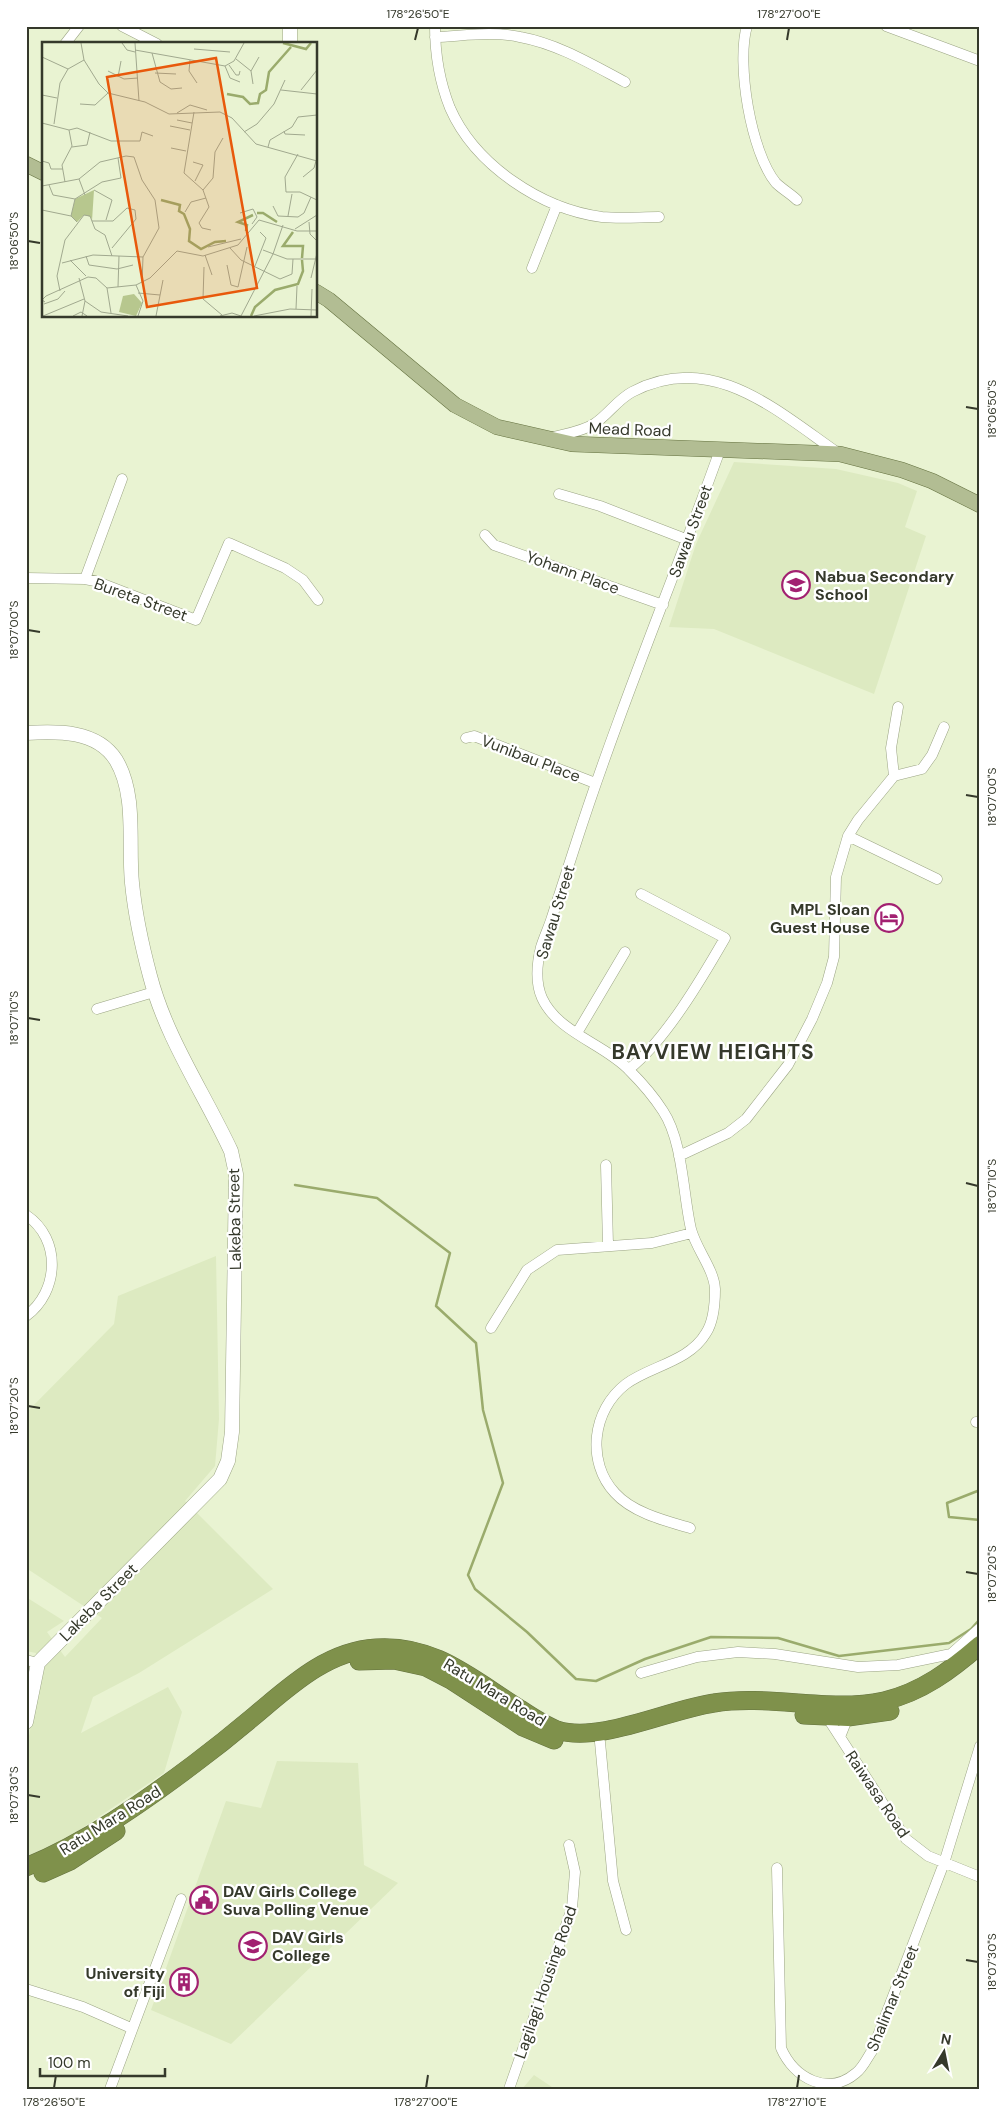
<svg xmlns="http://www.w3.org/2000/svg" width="1006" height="2115" font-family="'DM Sans',sans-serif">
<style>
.built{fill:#ddeac1}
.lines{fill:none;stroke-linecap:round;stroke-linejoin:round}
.stream{stroke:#9aab6c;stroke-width:2.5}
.street-casing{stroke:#9ba484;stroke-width:11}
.secondary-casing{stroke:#9ba484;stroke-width:15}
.primary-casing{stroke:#657240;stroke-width:16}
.highway-casing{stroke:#657240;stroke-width:19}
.street{stroke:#fff;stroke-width:10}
.secondary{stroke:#fff;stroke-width:14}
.primary{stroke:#b2bd93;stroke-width:15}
.highway{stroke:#7f914b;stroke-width:18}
.ticks{fill:none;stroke:#35392b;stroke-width:2}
.labels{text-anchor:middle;stroke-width:4.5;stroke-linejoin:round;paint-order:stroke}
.street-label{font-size:16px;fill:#35392b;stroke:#fff}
.poi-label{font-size:16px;font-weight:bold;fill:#35392b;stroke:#fff;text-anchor:start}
.district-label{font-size:21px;font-weight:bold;letter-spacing:1px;fill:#35392b;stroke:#fff}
.inset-river{fill:none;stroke:#9aab6c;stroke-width:2.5}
.inset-road{fill:none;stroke:#a1a98f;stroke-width:1}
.view{fill:#e8590c;fill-opacity:0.15;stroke:#e8590c;stroke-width:2.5}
.inset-edge{fill:none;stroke:#35392b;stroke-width:2.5}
.neatline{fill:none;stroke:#35392b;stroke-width:2}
.ticks-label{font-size:12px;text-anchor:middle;fill:#35392b}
</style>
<rect width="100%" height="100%" fill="#e9f3d2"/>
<path class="built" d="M734,462L836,469L898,483L917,491L905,527L926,536L874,694L714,629L669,627L696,544Z
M216,1256L219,1419L215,1466L185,1501L273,1589L139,1673L93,1697L81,1733L168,1687L182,1712L164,1773L66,1839L26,1859V1752L41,1672L36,1653L26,1651V1597L64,1621L47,1632L65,1657L102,1618L26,1568V1413L114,1324L118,1296Z
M277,1761L358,1763L364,1865L398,1883L231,2044L151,2010L226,1801L261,1808Z
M534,2075L555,2089H522Z"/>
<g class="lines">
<path class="stream" d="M295,1185L377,1198L450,1253L436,1306L476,1343L483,1410L503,1483L468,1575L475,1589L527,1632L576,1679L596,1681L645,1659L711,1637L778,1638L839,1656L949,1643L971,1629L980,1619
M980,1490L947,1503L949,1517L980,1520"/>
<defs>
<path id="street" d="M122,26L157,44
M435,26C435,53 440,83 450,108C475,165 541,209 602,217C621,219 640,217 659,217
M747,26C736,63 751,153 776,183C782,189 791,194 797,200
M886,26L980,61
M435,37C463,36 492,31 520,37C558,44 591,64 625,82
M65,44L79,26
M532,268L557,205
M550,438C564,434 581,432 594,424C608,415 617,400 632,392C711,350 776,410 838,453
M559,494L600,506L688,540
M485,535L494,545L663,605
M26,578L85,579L95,581L196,620L229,543L285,568L303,580L318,600
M85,579L122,479
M466,738L474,736L595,783
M894,776L891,748L898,707
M848,836L937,879
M97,1009L154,992
M577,1033L625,952
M629,1069C665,1041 702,978 725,938L641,894
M679,1156L728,1133L746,1119L788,1065L812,1019L827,983L834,957L836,877L848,836L858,820L894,776L922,769L932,755L944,727
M606,1165L608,1245
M26,1215C62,1239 59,1292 26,1316
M491,1328L527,1270L557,1250L652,1243L692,1233
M976,1422H980
M690,1528C666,1521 633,1513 615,1493C586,1462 592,1410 626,1384C650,1366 689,1362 706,1333C714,1321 715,1303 715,1289C714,1269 696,1249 691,1229C683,1195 683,1141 663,1111C654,1097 642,1083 630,1071C605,1044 558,1033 542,998C535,982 537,963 541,947C544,937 549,927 552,917C560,892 568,868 576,843C619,710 673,581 720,450
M26,1660L38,1663
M641,1673L697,1657L738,1652L775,1654L858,1667L898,1665L951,1654L980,1628
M827,1717L906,1839L928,1856L980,1877
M840,1737L848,1717
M600,1742L613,1881L626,1930
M777,1868L781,2048C794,2078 828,2097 856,2073C863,2068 867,2058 872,2051L944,1863L980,1746
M26,1989L83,2007L131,2028
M110,2089L181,1899
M509,2089L572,1908L575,1872L569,1845"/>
<path id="secondary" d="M290,44V26
M26,733C57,731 97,730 116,760C137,795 128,844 132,883C135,914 142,946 150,976C166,1038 204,1093 231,1151L236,1174L232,1432L228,1461L220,1479L38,1663L26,1722"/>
<path id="primary" d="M26,164L44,173
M316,292L329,300L455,405L497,427L572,444L840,454L902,470L932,481L980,505"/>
<path id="highway" d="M359,1661L394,1660L426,1667L451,1680L523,1727L554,1740
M804,1715L848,1717L890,1711
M26,1867C87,1842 142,1803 194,1764C214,1749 234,1733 253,1717C289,1687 326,1651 376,1648C435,1644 473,1680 520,1709C532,1717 544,1725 557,1730C599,1744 670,1709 714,1703C770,1694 828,1713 884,1701C922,1692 951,1670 980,1645
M43,1873L70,1861L116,1831"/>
</defs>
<use href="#street" class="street-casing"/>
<use href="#secondary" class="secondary-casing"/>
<use href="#primary" class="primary-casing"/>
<use href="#highway" class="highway-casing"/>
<use href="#street" class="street"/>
<use href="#secondary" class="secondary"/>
<use href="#primary" class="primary"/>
<use href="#highway" class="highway"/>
</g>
<path class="ticks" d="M415,40L418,28M787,40L789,28M28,241L40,243M966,407L978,409M28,630L40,632M966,795L978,797M28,1018L40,1020M966,1183L978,1186M28,1406L40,1408M966,1572L978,1574M28,1795L40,1797M966,1960L978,1962M54,2088L56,2075M426,2088L428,2075M797,2088L799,2075"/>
<defs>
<symbol id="school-ring" viewBox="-11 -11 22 22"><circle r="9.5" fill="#fff" stroke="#a22171" stroke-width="1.5"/><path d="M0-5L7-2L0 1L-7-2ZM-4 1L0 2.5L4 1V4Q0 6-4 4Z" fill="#a22171"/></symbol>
<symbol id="hotel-ring" viewBox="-11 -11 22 22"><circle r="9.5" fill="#fff" stroke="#a22171" stroke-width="1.5"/><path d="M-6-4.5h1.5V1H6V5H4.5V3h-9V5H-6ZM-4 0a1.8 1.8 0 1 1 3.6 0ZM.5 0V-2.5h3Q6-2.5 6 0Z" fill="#a22171"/></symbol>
<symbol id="civic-ring" viewBox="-11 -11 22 22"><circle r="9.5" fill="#fff" stroke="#a22171" stroke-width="1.5"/><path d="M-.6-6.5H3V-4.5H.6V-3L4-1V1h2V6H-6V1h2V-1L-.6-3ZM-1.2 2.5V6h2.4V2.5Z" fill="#a22171"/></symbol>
<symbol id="university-ring" viewBox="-11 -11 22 22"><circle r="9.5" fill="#fff" stroke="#a22171" stroke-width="1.5"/><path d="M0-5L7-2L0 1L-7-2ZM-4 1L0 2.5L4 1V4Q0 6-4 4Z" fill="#a22171"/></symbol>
<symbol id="building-ring" viewBox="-11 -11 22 22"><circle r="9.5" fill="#fff" stroke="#a22171" stroke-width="1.5"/><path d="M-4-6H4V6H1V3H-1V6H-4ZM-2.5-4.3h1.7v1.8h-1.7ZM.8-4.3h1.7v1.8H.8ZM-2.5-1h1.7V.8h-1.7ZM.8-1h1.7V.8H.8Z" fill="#a22171"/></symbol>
</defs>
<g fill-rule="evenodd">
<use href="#school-ring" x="780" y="569" width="32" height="32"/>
<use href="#hotel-ring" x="873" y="902" width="32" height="32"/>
<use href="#civic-ring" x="188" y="1884" width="32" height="32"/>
<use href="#university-ring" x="237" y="1930" width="32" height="32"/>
<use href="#building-ring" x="168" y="1966" width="32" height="32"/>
</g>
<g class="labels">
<g class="street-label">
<text transform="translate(630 429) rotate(2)" y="6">Mead Road</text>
<text transform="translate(690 531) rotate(-70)" y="6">Sawau Street</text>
<text transform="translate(573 572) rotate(20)" y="6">Yohann Place</text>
<text transform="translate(141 599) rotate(20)" y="6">Bureta Street</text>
<text transform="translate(531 758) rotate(21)" y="6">Vunibau Place</text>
<text transform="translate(555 912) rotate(-73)" y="6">Sawau Street</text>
<text transform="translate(234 1219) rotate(-91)" y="6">Lakeba Street</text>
<text transform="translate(98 1602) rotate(-45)" y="6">Lakeba Street</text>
<text transform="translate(495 1692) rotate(31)" y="6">Ratu Mara Road</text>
<text transform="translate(878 1794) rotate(56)" y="6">Raiwasa Road</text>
<text transform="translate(110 1820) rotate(-32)" y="6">Ratu Mara Road</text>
<text transform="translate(545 1982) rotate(-71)" y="6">Lagilagi Housing Road</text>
<text transform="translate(892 1998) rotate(-68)" y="6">Shalimar Street</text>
</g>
<g class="poi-label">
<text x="815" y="582">Nabua Secondary<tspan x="815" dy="18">School</tspan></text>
<text x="870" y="915" text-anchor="end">MPL Sloan<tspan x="870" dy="18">Guest House</tspan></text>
<text x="223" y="1897">DAV Girls College<tspan x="223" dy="18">Suva Polling Venue</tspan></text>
<text x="272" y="1943">DAV Girls<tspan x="272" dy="18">College</tspan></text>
<text x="165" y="1979" text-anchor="end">University<tspan x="165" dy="18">of Fiji</tspan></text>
</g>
<g class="district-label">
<text x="713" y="1059">BAYVIEW HEIGHTS</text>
</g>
</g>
<g transform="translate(42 42)">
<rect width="275" height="275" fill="#e9f3d2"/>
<path d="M52,148L50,179L49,175L42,173L35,180L29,174L33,157ZM92,252L100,261L94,274L77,270L81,254Z" fill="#b7c78e"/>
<path class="inset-river" d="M241,1L264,7L269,1M185,52L201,55L208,62L216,61L218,52L224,48L227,30L249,5M119,158L138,163L137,169L142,172L148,187L147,199L159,207L173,200L184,199M215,171H221L235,180M204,189L205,183L196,180L211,173M251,190L241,204H261L260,216M209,274L213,265L233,248L256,242L261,229L260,218"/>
<path class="inset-road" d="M39,1L42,18L57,42L66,51L103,60L127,72L178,70L190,76L214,102L275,119M80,1L85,8L93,10M93,1L97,59M152,7L188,10M93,8L183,24L192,19L202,1M110,11L118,40L129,47L140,46M0,15L26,27M194,17L209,29L211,42M148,18L147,29L155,41M187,23L194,33H197L198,29M183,24L188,36L198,40M66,29L82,37L96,36M209,29L217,15M113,31L134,32M76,35L79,19M239,48L275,52M259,48L275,28M0,53L15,56M38,62L53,63L66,51M152,70L142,131L161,148L167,165L157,181L160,186L169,188M135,71L148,63L165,68M135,78L150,81M0,81L27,88L35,86L69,99H98L100,90L111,94M12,82L18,41L26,27L42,18M128,84L148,88M242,89L243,92L263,93M202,90L215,82L232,62L243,38M30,105L45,103L48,90M226,105L228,98L250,85L256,75L275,73M129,106L144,109M256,112L243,135L244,150H258L275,158M0,119L7,121L9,127H21M151,120L161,123L153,139M261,135L272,126L274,119M37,137L43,153M23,140L20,123L30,104L27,88M7,143L11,153L33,157M0,144L37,137L58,120L84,114L92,115L100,138L113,158L117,186L101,215L100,241M52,148L70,158L64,178M161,148L171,136L173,110L181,96M231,164L236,174L256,175L262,171L269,155M0,168L29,174L35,180M143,170L149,160L164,156M198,171L211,167L215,175L210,182M29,174L33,157L60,140L79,136L76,116M246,174L250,152M50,179H71L85,166L93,168L94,177L70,206M267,180L268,192L275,199M253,187L275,173M166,205L199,197M188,206L199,218L238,237L250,232L251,217M221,208L245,217H274M163,213L170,233M44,214L47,223L75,227L91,223M28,218L44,234M20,221L51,213L101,215M185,223L189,243L196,245L205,205M213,224L224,196L218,190M162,225L161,257L180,273M37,236L43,259L40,274M269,236L275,211M94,243L101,259L96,274M76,245L77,214M65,246L69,271M18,249L15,234L23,198L42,173L48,174L53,187L63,193L70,214M96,251L118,253M43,259L59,270L86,274M3,260L0,258L4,254L46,235L54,236L65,246L94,243L108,236L135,209L161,214L196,203L217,178L255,189H275M2,262L16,257L23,249M254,267L255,244M1,274L42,257M31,274L39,270L45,274M114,274L121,238M178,274L190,271L199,274M199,274L231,212L241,183M212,274L248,267L275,268M269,274L270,247"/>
<path class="view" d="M174,16L215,246L105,265L65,35Z"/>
<rect width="275" height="275" class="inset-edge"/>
</g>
<rect width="1006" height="2115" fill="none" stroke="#ffffff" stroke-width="55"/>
<g transform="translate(944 2052) rotate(10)" stroke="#ffffff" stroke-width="4" paint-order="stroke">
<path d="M0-4L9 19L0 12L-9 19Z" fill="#35392b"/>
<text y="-8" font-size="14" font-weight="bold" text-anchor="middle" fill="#35392b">N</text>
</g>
<path d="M40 2068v8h125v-8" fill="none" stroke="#35392b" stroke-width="2.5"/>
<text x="48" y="2068" font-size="15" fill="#35392b" stroke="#ffffff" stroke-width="4" paint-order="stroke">100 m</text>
<rect x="28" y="28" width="950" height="2060" class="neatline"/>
<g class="ticks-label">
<text x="418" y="18">178°26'50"E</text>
<text x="789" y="18">178°27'00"E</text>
<text transform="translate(14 241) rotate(-90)" y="4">18°06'50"S</text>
<text transform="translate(992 409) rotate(-90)" y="4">18°06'50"S</text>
<text transform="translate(14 630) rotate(-90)" y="4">18°07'00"S</text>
<text transform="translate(992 797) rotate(-90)" y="4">18°07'00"S</text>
<text transform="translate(14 1018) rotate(-90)" y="4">18°07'10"S</text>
<text transform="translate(992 1186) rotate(-90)" y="4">18°07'10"S</text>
<text transform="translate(14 1406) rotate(-90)" y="4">18°07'20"S</text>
<text transform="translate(992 1574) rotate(-90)" y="4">18°07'20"S</text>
<text transform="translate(14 1795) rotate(-90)" y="4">18°07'30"S</text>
<text transform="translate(992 1962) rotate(-90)" y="4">18°07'30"S</text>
<text x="54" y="2106">178°26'50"E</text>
<text x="426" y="2106">178°27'00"E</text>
<text x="797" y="2106">178°27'10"E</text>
</g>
</svg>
